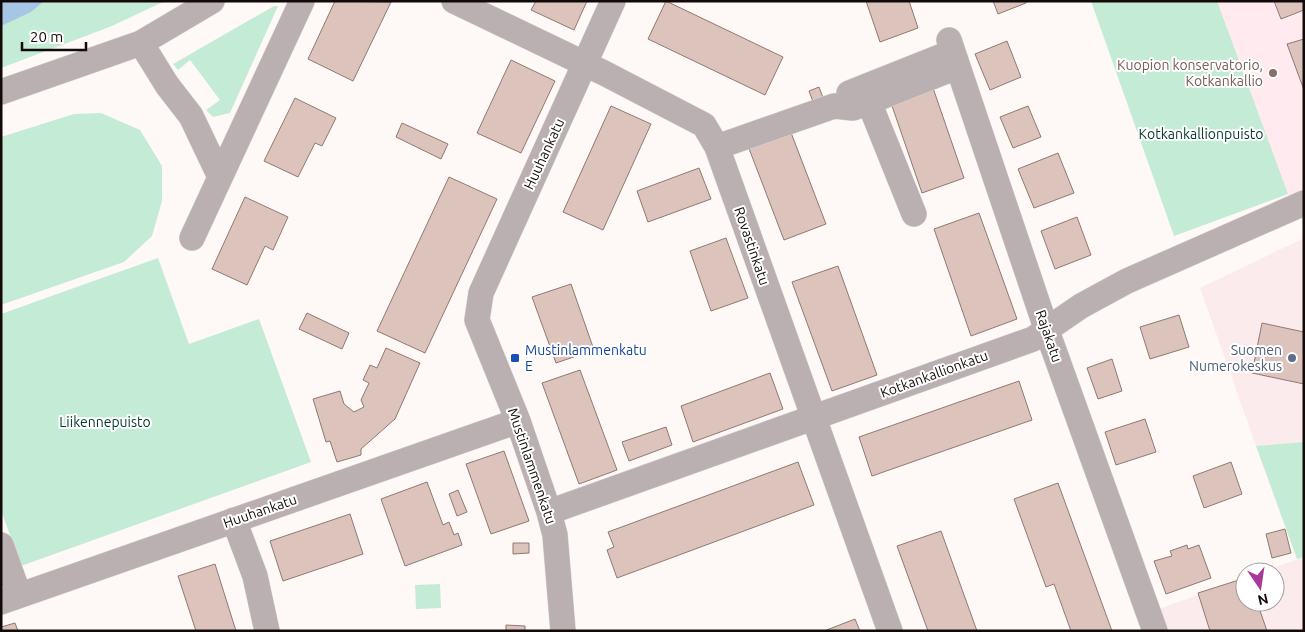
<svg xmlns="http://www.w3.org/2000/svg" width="1305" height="632" font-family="Ubuntu,sans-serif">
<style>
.commercial{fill:#fcebed}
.education{fill:#ffeaf0}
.green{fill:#c4ebd5}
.water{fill:#a6c6e6}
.building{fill:#dcc3bb;stroke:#907971}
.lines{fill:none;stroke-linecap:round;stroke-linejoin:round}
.minor-casing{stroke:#d8d3d1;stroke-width:26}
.minor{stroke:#baafb1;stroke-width:25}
.education-dot{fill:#8d6e63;stroke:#fff;stroke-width:2}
.transit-dot{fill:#1a4fb4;stroke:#fff;stroke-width:2}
.service-dot{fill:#5c6f8a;stroke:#fff;stroke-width:2}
.labels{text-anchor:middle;stroke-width:4;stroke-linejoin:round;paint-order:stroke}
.education-label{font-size:14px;fill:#785e54;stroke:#fff;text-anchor:end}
.park-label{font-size:14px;fill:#003b25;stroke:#fff}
.street-label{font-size:14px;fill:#120a08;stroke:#fff}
.transit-label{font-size:14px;fill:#164399;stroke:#fff;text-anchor:start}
.service-label{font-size:14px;fill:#4e5e75;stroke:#fff;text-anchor:end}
</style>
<rect width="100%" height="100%" fill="#fef9f7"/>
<path class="commercial" d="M1304,238V442L1256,446L1200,288Z
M1304,557V631H1164L1156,610L1245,578V602H1275V572H1261Z"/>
<path class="education" d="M1217,1H1304V225L1288,194L1269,146Z"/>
<path class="green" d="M1,1H165L112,26L1,68Z
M1091,1H1217L1288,194L1174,236Z
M274,6H278L230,113L213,117L206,110L220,100L190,60L178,70L173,64Z
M101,113L140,130L162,166V201L152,236L124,262L1,305V137L74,114Z
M158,258L189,344L259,319L311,462L21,566L1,510V314Z
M1304,442V557L1297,559L1256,446Z
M440,584L441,608L416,609L415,585Z"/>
<path class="water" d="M1,1H44L31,12L1,26Z"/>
<path class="building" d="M335,1L391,2L353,81L308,59Z
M536,1H587L574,30L531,10Z
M666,1L783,57L765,95L648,39Z
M866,1H909L918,28L880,42Z
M993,1H1026V3L998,14Z
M1274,1H1304V10L1281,19Z
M1304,39V90L1287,44Z
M1007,41L1021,77L990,90L975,54Z
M511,60L555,81L521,153L477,133Z
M932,85L964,178L922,193L890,100Z
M819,87L825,103L815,107L809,91Z
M295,98L336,118L322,146L315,143L298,177L264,161Z
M611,106L651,124L603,230L563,212Z
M1028,106L1041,137L1013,148L1000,117Z
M402,123L448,144L441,159L396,137Z
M790,130L826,224L784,240L748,146Z
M1058,153L1074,193L1034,208L1018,169Z
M699,168L711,199L648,222L637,191Z
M449,177L497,199L425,353L377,331Z
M245,197L288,217L273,250L265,246L247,285L212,269Z
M979,213L1017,319L971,336L934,229Z
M1077,217L1091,255L1055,269L1041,231Z
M726,238L748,298L711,311L690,251Z
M838,266L877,375L832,391L792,282Z
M571,284L594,350L556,363L532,297Z
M307,313L349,333L342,349L299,329Z
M1179,315L1189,347L1150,359L1140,327Z
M1262,323L1304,332V384L1252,373Z
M386,348L420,363L395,419L361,449V455L337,462L330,441L326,442L313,399L340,391L344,404L354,412L364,407L361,400L369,383L363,380L370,365L377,368Z
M1112,359L1122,391L1098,399L1087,368Z
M580,370L617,470L579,484L542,383Z
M770,373L783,409L693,442L681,406Z
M1019,381L1032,420L872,476L859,437Z
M1145,419L1156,452L1116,465L1105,432Z
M666,427L672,445L629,461L622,442Z
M504,451L529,521L491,534L466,464Z
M798,462L814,505L617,578L607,550L614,547L608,532Z
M1231,462L1242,494L1204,508L1193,476Z
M427,482L443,525L449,522L454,535L458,533L462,545L405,566L381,499Z
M1058,483L1112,631H1071L1054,584L1046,587L1014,499Z
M458,490L467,512L457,516L449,494Z
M350,514L363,554L283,581L270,541Z
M1285,529L1291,553L1272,558L1266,534Z
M941,531L977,631H928L897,546Z
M513,543H529V553L513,554Z
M1187,545L1188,549L1199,545L1211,578L1166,594L1154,561L1172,556L1170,551Z
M215,564L236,631H196L178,576Z
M1245,578V602H1257L1267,631H1210L1198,593Z
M855,619L860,631H824Z
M15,623L18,631H1V627Z
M506,625L525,626V631H506Z"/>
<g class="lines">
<defs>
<path id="minor" d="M454,1L604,73L704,125L717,147L890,631
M949,40L1047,331L1155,631
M141,43L167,85L191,116L220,177
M1,92L141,43L212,1
M849,93L942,56L956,60L947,71L869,102L914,214
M717,147L834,106L853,108L869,102
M192,238L302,1
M549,512L1033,339L1081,306L1127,281L1304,203
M234,520L255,576L267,631
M1,545L19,595
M1,602L518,421
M563,631L555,535L549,512L518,421L477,320L481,293L613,1"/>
</defs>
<use href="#minor" class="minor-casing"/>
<use href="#minor" class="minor"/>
</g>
<circle class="education-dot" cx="1273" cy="73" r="5"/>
<rect class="transit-dot" x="510" y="353" width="10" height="10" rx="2.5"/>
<circle class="service-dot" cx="1292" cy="358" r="5"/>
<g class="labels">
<g class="education-label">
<text x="1263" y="70">Kuopion konservatorio,<tspan x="1263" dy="16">Kotkankallio</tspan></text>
</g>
<g class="park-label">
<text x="1201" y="139">Kotkankallionpuisto</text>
<text x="105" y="427">Liikennepuisto</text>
</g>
<g class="street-label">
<text transform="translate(544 154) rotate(-65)" y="5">Huuhankatu</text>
<text transform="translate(752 246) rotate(71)" y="5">Rovastinkatu</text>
<text transform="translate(1049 336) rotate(71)" y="5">Rajakatu</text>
<text transform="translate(934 374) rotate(-20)" y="5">Kotkankallionkatu</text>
<text transform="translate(532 466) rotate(71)" y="5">Mustinlammenkatu</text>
<text transform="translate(260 511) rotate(-19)" y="5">Huuhankatu</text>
</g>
<g class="transit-label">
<text x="525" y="355">Mustinlammenkatu<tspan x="525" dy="16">E</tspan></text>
</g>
<g class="service-label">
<text x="1282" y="355">Suomen<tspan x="1282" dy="16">Numerokeskus</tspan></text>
</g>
</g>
<rect width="1305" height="632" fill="none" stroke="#120a08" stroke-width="5"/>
<g transform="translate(1260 587) rotate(167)"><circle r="24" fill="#ffffff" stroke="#a09d9c"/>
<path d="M0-4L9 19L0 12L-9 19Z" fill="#a53a9a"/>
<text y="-8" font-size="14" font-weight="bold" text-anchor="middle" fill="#120a08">N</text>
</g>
<path d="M22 42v8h64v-8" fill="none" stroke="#120a08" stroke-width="2.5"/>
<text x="30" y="42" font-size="15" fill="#120a08" stroke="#ffffff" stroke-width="4" paint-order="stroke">20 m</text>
</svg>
